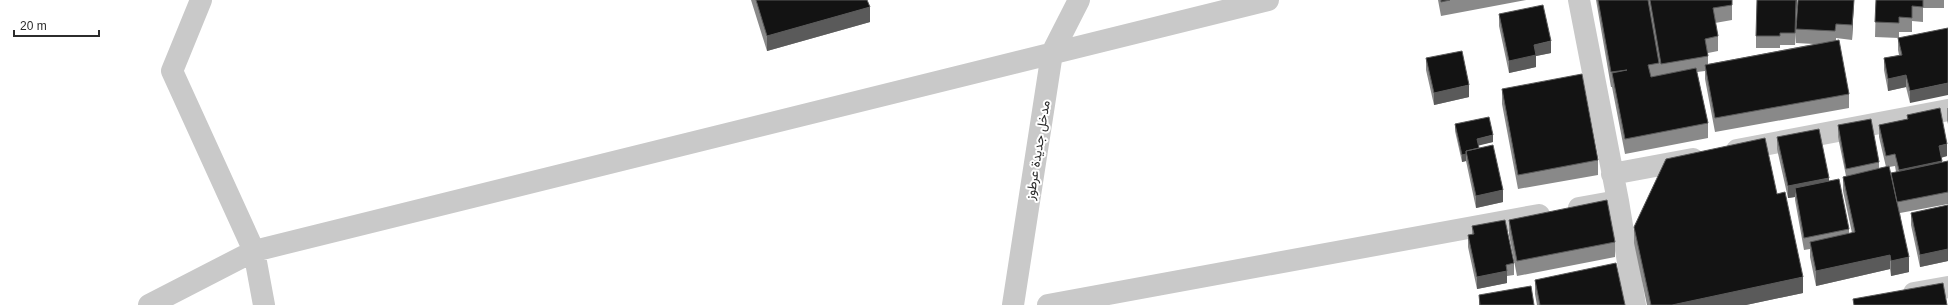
<svg xmlns="http://www.w3.org/2000/svg" width="1948" height="305" font-family="Arial,Vazirmatn,sans-serif">
<style>
.lines{fill:none;stroke-linecap:round;stroke-linejoin:round}
.minor{stroke:#c9c9c9;stroke-width:22}
.wall{fill:#898989;fill-rule:evenodd}
.shaded-wall{fill:#5a5a5a}
.building{fill:#131313;stroke:#5a5a5a}
.labels{text-anchor:middle;stroke-width:4;stroke-linejoin:round;paint-order:stroke}
.street-label{font-size:13px;fill:#2c2c2c;stroke:#fff}
</style>
<rect width="100%" height="100%" fill="#fff"/>
<g class="lines">
<path class="minor" d="M201,0L172,71L254,251L264,305
M1579,0L1618,201L1635,305
M1737,150L1948,110
M1612,174L1693,159
M1579,208L1618,201
M1914,293L1948,287
M149,305L254,251L1268,0
M1013,305L1052,53L1079,0
M1048,305L1539,215"/>
</g>
<path class="wall" d="M751,0H867L870,22L767,51Z
M1438,0H1526L1441,16Z
M1596,0H1732V20L1715,23L1718,36V51L1708,53V64L1814,44L1796,43V29L1854,0L1852,40L1836,38V41L1849,94V108L1715,132L1705,79V71L1697,72L1708,123V138L1625,154L1612,87H1611Z
M1797,0L1795,45H1780V48H1756V36Z
M1876,0H1944V8H1923V22L1912,21V32H1899V38L1875,37Z
M1499,14L1551,53L1536,56V67L1509,73L1499,26Z
M1948,28L1910,103L1906,87L1888,91L1884,70V58L1899,55L1898,50V38Z
M1426,58L1469,97L1434,105L1426,70Z
M1502,89L1598,160V175L1518,189L1502,104Z
M1947,108H1948V124L1947,120Z
M1907,115L1947,156L1941,158L1942,163L1948,161V204L1900,213L1909,272L1891,276L1890,269L1816,286L1810,257V249L1804,250L1795,200V197L1788,198L1777,149V137L1829,181L1849,229V234L1852,233L1843,191V177L1846,176L1838,137V125L1879,162V168L1886,167L1879,137V125L1907,119ZM1895,166L1896,172L1891,173V177L1889,167Z
M1455,124L1493,142L1478,145L1479,148L1503,202L1476,208L1466,161L1462,162L1455,131Z
M1777,194L1803,293L1746,305H1647L1634,243V227Z
M1948,205V261L1920,267L1911,225V213Z
M1509,220L1615,242V257L1517,276L1509,235Z
M1472,226L1514,263V275L1507,276V283L1477,289L1468,247V235H1472Z
M1535,280L1625,305H1537L1535,294Z
M1479,295L1534,305H1479Z"/>
<path class="shaded-wall" d="M1796,0H1797L1795,45V33Z
M1854,0L1852,40V25Z
M870,7V22L767,51V36Z
M1551,41V53L1536,56V67L1509,73V61L1534,45Z
M1906,75V87L1888,91V79Z
M1948,83V95L1910,103V91Z
M1469,85V97L1434,105V93Z
M1493,135V142L1477,146V139Z
M1947,144V156L1939,158V146Z
M1466,154V161L1462,162V155Z
M1942,161V173L1899,182V170Z
M1829,178V190L1795,188V197L1788,198V186Z
M1503,190V202L1476,208V196Z
M1948,249V261L1920,267V255Z
M1890,255V269L1816,286V271Z
M1909,257V272L1891,276V261Z
M1507,271V283L1477,289V277Z
M1803,277V293L1746,305H1672Z"/>
<path class="building" d="M756,0H867L870,7L767,36Z
M1441,0H1450L1441,2Z
M1598,0H1648L1659,63L1648,65L1651,77L1696,68L1708,123L1625,139L1612,73L1627,70L1611,72Z
M1650,0H1732V5L1713,8L1718,36L1705,39L1708,56L1661,64Z
M1757,0H1796L1795,33H1780V36H1756Z
M1798,0H1854L1852,25L1836,24L1835,31L1796,29Z
M1876,0H1923V7L1912,6V18L1899,17V23L1875,22Z
M1543,5L1551,41L1534,45L1536,55L1509,61L1499,14Z
M1948,28V83L1910,91L1906,75L1888,79L1884,58L1902,55L1898,38Z
M1839,40L1849,94L1715,118L1705,65Z
M1462,51L1469,85L1434,93L1426,58Z
M1582,74L1598,160L1518,175L1502,89Z
M1940,108L1947,144L1939,146L1942,161L1899,170L1895,154L1886,156L1879,125L1908,119L1907,115Z
M1489,117L1493,135L1477,139L1479,148L1466,151V154L1462,155L1455,124Z
M1871,119L1879,162L1846,169L1838,125Z
M1819,129L1829,178L1788,186L1777,137Z
M1765,138L1777,194L1785,192L1803,277L1672,305H1651L1634,227L1666,159Z
M1493,145L1503,190L1476,196L1466,151Z
M1948,161V192L1897,202L1891,173Z
M1889,166L1909,257L1891,261L1890,255L1816,271L1810,242L1855,232L1843,177Z
M1839,179L1849,229L1804,238L1795,188Z
M1607,200L1615,242L1517,261L1509,220Z
M1948,205V249L1920,255L1911,213Z
M1505,220L1514,263L1506,265L1507,271L1477,277L1468,235L1474,234L1472,226Z
M1616,263L1625,305H1540L1535,280Z
M1943,283L1947,305H1854L1853,299Z
M1531,286L1534,305H1480L1479,295Z"/>
<g class="labels">
<g class="street-label">
<text transform="translate(1037 150) rotate(-81)" y="5">مدخل جديدة عرطوز</text>
</g>
</g>
<path d="M14 30v6h85v-6" fill="none" stroke="#2c2c2c" stroke-width="2"/>
<text x="20" y="30" font-size="12" fill="#2c2c2c" stroke="#ffffff" stroke-width="3" paint-order="stroke">20 m</text>
</svg>
